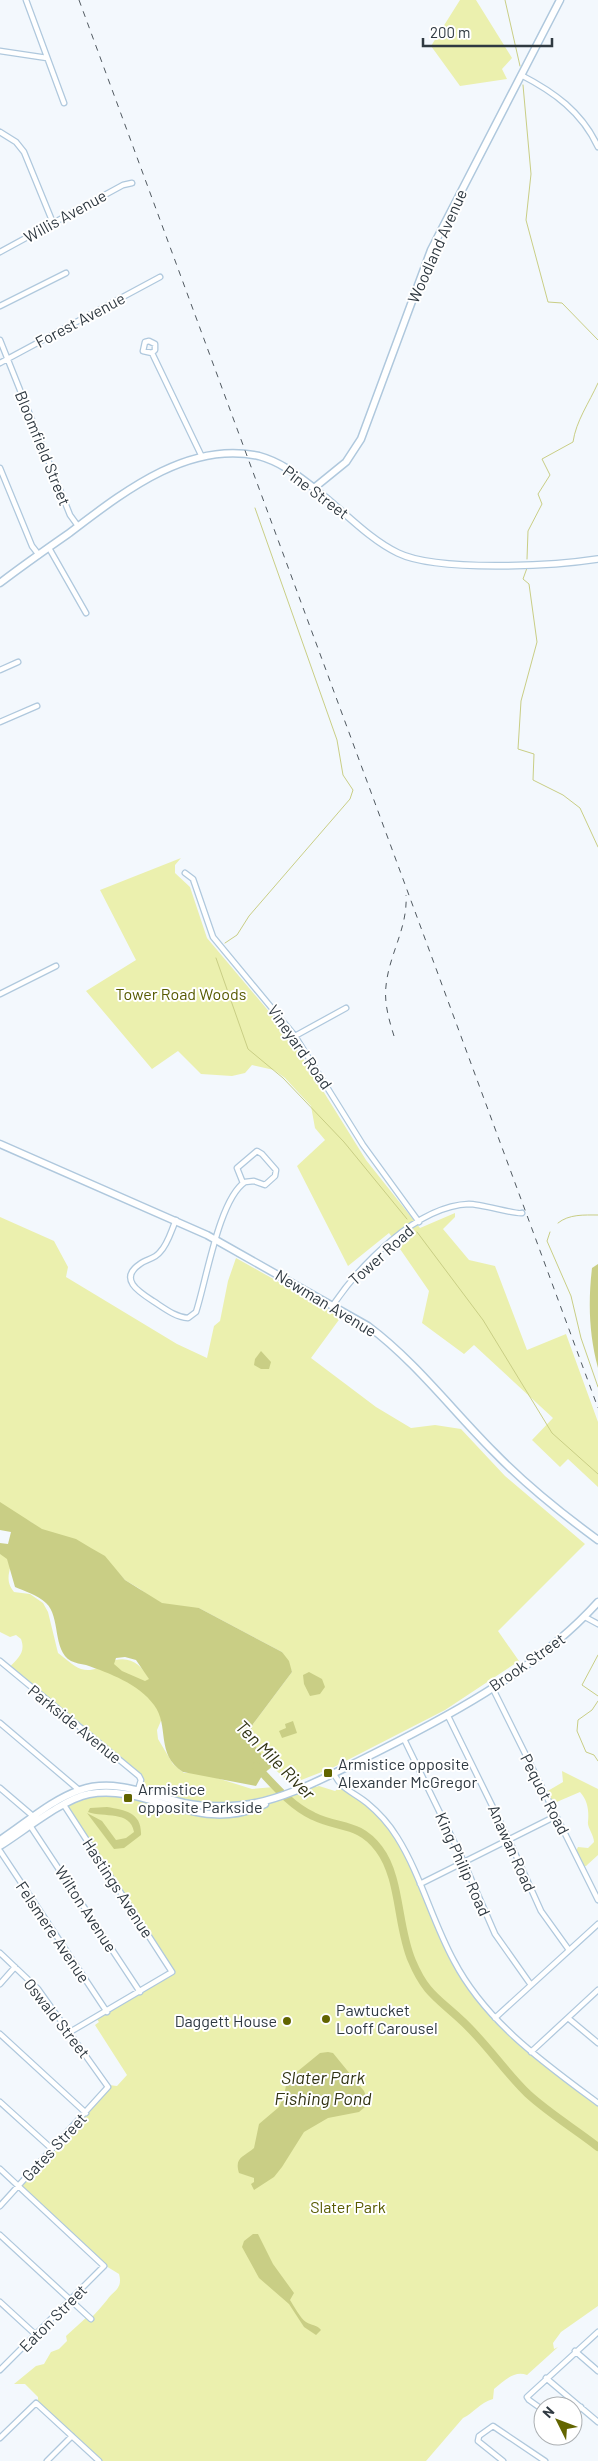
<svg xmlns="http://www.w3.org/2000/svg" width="598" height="2461" font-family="Barlow,sans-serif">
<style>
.green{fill:#ebf0ae}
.water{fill:#c9ce85;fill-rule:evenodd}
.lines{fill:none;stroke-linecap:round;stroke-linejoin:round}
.stream{stroke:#c9ce85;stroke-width:1}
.river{stroke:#c9ce85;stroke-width:8}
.minor-casing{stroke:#afc8dd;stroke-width:7}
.tertiary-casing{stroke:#afc8dd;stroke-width:8}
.secondary-casing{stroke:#afc8dd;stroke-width:9}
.minor{stroke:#fff;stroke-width:4.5}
.tertiary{stroke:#fff;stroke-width:5.5}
.secondary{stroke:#fff;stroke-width:6}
.rail{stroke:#505960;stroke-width:1;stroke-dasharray:6 6;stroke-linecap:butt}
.poi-dot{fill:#626500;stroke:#fff;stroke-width:2}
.labels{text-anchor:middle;stroke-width:4;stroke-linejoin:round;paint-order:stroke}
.street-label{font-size:16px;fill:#2f3941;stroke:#fff}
.park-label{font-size:16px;fill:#575a00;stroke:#fff}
.poi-label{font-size:16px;fill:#2f3941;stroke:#fff;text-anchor:start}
.water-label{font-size:18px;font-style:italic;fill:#323414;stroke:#fff}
</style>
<rect width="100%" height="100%" fill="#f3f8fd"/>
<path class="green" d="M460,0H476L512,58L502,69L507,79L460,86L431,46Z
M181,858L175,865V873L190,887L207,938L287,1033L366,1160L420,1228L455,1213V1217L443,1229L469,1260L495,1266L527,1350L566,1334L598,1422V1487L568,1459L560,1467L532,1440L553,1418L474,1345L464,1354L422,1323L429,1291L389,1233L348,1266L297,1166L325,1140L315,1128L311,1106L285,1078L274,1070L252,1065L245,1073L232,1076L201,1074L178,1051L152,1069L86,991L136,960L100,890Z
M0,1217L54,1241L68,1267L66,1277L177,1344L207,1358L214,1326L220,1321L228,1281L236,1258L341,1317L311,1358L376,1407L411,1428L435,1425L461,1429L505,1476L585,1544L498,1631L519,1661L445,1710L332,1768L291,1784C276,1769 244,1747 253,1724L292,1672L282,1652L199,1608L182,1622L140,1589L125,1580L116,1570L66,1549L31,1522L0,1508Z
M0,1554L12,1555C12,1570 3,1578 14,1592L30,1594L43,1603L48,1612L58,1653C65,1658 73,1666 81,1669C91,1672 98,1668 106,1664C142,1645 155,1689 164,1714L157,1730L158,1739L173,1764L184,1773H201L252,1789L274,1787L280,1790L284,1800L292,1797L291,1792L314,1782L316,1787L319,1786L335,1791L342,1786L380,1816L405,1852L440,1935L469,1984L508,2031L598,2103V2306L561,2332L553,2343L554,2349L558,2347L527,2375C514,2370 504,2381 494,2389L493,2399C479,2403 474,2413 463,2418L426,2461H99L38,2403V2397L25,2384H14L36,2366L44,2364L51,2352L59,2349L67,2341L66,2336L88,2316L91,2318C97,2312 102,2306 107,2300C114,2290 123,2289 119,2274L106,2266L20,2186L109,2085L117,2086L127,2075L95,2025L99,2022L96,2018L154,1985L174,1971L66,1806C87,1794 109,1795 133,1798L140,1778L9,1668C18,1658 26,1653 21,1639L16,1635L10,1637L0,1632Z
M562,1771L598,1789V1855L586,1866L581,1867L576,1851L578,1847L588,1848L594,1842C594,1835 587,1827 588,1822C589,1811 588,1801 580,1792L552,1804L546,1792L563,1782Z"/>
<path class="water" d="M598,1264V1368C589,1334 588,1303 592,1268Z
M261,1351L271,1362L269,1369H261L254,1365L255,1359Z
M0,1502L42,1529L76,1539L91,1548L105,1556L125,1580L162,1603L199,1608L282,1652L289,1661L292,1672L253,1724C246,1741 261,1754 273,1766L263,1774L256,1786L183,1772C155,1754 170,1726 154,1705C139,1684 109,1673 86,1665C81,1664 75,1663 71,1661C52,1650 61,1617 46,1603C38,1595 24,1591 15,1587L7,1559L0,1554V1543L8,1544L11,1532L0,1530ZM125,1657L136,1660L149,1679L145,1681L122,1671L114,1664L116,1658Z
M309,1672L322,1679L325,1687L320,1694L310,1696L304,1684L303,1675Z
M293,1721L297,1733L282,1738L279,1731L286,1728L285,1724Z
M107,1807C126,1810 142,1813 141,1835L124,1848L114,1849L87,1813L102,1821L116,1840L126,1838L134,1832C130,1810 104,1818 88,1812L90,1808Z
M328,2052L333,2053L364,2091L368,2101L366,2106L359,2112L328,2118L304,2132L282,2167L274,2177L254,2190L251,2184L254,2182V2178L239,2173C234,2157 244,2157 254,2148L259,2124L279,2107L284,2096L287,2080L320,2053Z
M253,2234H258L273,2264L294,2293L290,2300C294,2306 300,2318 306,2322C312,2326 316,2324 321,2330L316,2335L304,2327L289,2304L259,2278L242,2247L244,2241Z"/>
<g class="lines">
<path class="stream" d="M505,0L520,66
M523,85L531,174L526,220L548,302L562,303L598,340
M527,559L528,531L542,504L538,494L550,475L542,459L573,442C576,421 589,403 598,383
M527,568L523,579L529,584L537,642L521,701L518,749L534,754L533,780L563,795L580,808L598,847
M225,943L237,935L249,916L350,799L353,790L343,775L337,740L255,508
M216,958L248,1049L283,1078L344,1142L407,1219
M558,1223C569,1214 584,1215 598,1215
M417,1232L483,1320L552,1433L598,1474
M550,1232L547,1241L571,1296L581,1338L598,1387
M598,1655L582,1685L598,1696
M598,1701L592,1710L578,1720L577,1731L586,1752L594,1755L598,1761"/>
<path class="river" d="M256,1766C273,1784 291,1806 313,1816C339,1829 359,1822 379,1849C401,1878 397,1927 412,1961C425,1992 436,1997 459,2018C485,2041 504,2071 528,2094C550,2114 575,2129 598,2147"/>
<defs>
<path id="minor" d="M26,0L64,103
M0,51L47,58
M521,75C554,92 582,112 598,147
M0,132L16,142L24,152L53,223
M0,252L123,185L132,183
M0,306L66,273
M0,340L70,515L78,526
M152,353L155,350V344L149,341L145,342L143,351L152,353L202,457
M0,363L160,277
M0,468L32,546L39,555
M49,548L86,613
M0,670L18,662
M0,722L37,706
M185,873L193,879L213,937L295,1036L363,1145L419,1222
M0,994L56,966
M295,1036L346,1008
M176,1220C171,1231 168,1244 160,1252C155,1259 146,1259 140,1264C118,1279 139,1292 153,1301C164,1308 175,1317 188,1318L196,1312C206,1282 219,1199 245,1182L254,1181L265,1185L275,1176L276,1170L262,1154L257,1151L237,1168L243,1183
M333,1305C361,1264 417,1206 469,1204C481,1204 518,1215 522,1213
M585,1617L598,1624
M0,1661L139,1776L141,1780L138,1790
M492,1687L598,1900
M448,1716L509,1840L541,1911L569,1950
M0,1723L79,1790
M404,1739L461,1856L495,1934L531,1985
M334,1773C339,1788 355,1793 367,1803C378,1812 389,1824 397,1837C421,1875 432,1921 454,1961C486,2022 544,2063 598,2103
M0,1788L34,1817
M64,1805L172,1972L70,2032
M31,1827L140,1992
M0,1851L107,2012
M420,1884L556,1816
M0,1953L38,1989L108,2087L0,2206
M0,1984L15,1967
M495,2018L598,1924
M568,2018L598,2043
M0,2034L86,2113
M531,2052L598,1990
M0,2102L52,2149
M0,2169L104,2266L0,2370
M0,2235L91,2319
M0,2302L36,2335
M575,2351L598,2371
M546,2378L598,2422
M543,2410L529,2400L527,2397L598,2332
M573,2415L581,2407
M0,2438L36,2403L99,2461
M47,2461L72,2436
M503,2461L478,2441L479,2436L493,2426L545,2461"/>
<path id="tertiary" d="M314,488C342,509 367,538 398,553C437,572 553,566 598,559"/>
<path id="secondary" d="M0,583C22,566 45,550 68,534C121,494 187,440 259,456C281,462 297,475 314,488L346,462L361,439L431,250L560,0
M0,1144L207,1235L368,1326C415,1361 452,1410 494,1452C526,1485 561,1513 598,1540
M0,1840C26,1823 51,1800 80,1790C115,1778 150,1795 184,1803C204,1807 224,1807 244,1805C283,1800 322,1779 357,1762C440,1721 535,1672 598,1602
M0,1846C24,1831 63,1799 89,1794C149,1783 199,1836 265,1804"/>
</defs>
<use href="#minor" class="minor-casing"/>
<use href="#tertiary" class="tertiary-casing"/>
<use href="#secondary" class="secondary-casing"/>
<use href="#minor" class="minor"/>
<use href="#tertiary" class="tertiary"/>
<use href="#secondary" class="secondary"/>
<path class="rail" d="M79,0L598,1408
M394,1036C389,1020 384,1003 386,986C389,954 408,928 406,895"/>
</g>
<g class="poi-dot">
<rect x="323" y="1768" width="10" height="10" rx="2.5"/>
<rect x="123" y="1793" width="10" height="10" rx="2.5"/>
<circle cx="326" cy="2019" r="5"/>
<circle cx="287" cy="2021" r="5"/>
</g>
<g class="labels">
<g class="street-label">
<text transform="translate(65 216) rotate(-29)" y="6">Willis Avenue</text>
<text transform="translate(437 246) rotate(-66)" y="6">Woodland Avenue</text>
<text transform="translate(80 320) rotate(-28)" y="6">Forest Avenue</text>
<text transform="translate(43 448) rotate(68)" y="6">Bloomfield Street</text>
<text transform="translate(316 492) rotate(37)" y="6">Pine Street</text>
<text transform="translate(300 1047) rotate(55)" y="6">Vineyard Road</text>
<text transform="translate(381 1255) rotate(-42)" y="6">Tower Road</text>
<text transform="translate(326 1303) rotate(31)" y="6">Newman Avenue</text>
<text transform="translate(527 1662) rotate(-35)" y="6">Brook Street</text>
<text transform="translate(75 1724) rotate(39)" y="6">Parkside Avenue</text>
<text transform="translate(545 1794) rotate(63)" y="6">Pequot Road</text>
<text transform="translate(512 1848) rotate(66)" y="6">Anawan Road</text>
<text transform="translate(463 1864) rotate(66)" y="6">King Philip Road</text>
<text transform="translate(118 1888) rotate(57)" y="6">Hastings Avenue</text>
<text transform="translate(86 1909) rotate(57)" y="6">Wilton Avenue</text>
<text transform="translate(53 1932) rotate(56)" y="6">Felsmere Avenue</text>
<text transform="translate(57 2018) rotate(52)" y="6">Oswald Street</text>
<text transform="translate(54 2147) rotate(-47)" y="6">Gates Street</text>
<text transform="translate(53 2318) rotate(-45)" y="6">Eaton Street</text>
</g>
<g class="park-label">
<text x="181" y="1000">Tower Road Woods</text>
<text x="348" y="2213">Slater Park</text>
</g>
<g class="poi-label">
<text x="338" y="1770">Armistice opposite<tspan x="338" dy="18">Alexander McGregor</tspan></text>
<text x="138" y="1795">Armistice<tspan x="138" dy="18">opposite Parkside</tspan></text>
<text x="336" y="2016">Pawtucket<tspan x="336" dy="18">Looff Carousel</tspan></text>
<text x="277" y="2027" text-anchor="end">Daggett House</text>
</g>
<g class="water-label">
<text transform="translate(275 1760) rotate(45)" y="6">Ten Mile River</text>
<text x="323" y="2084">Slater Park<tspan x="323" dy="21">Fishing Pond</tspan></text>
</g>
</g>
<g transform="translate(558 2421) rotate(312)"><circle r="24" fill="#ffffff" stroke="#acb0b3"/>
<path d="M0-4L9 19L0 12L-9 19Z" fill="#626500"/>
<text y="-8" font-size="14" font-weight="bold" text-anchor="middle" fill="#2f3941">N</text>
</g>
<path d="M423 38v8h129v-8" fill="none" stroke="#2f3941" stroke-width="2.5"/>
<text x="430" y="38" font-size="15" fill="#2f3941" stroke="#ffffff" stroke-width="4" paint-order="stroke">200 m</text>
</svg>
